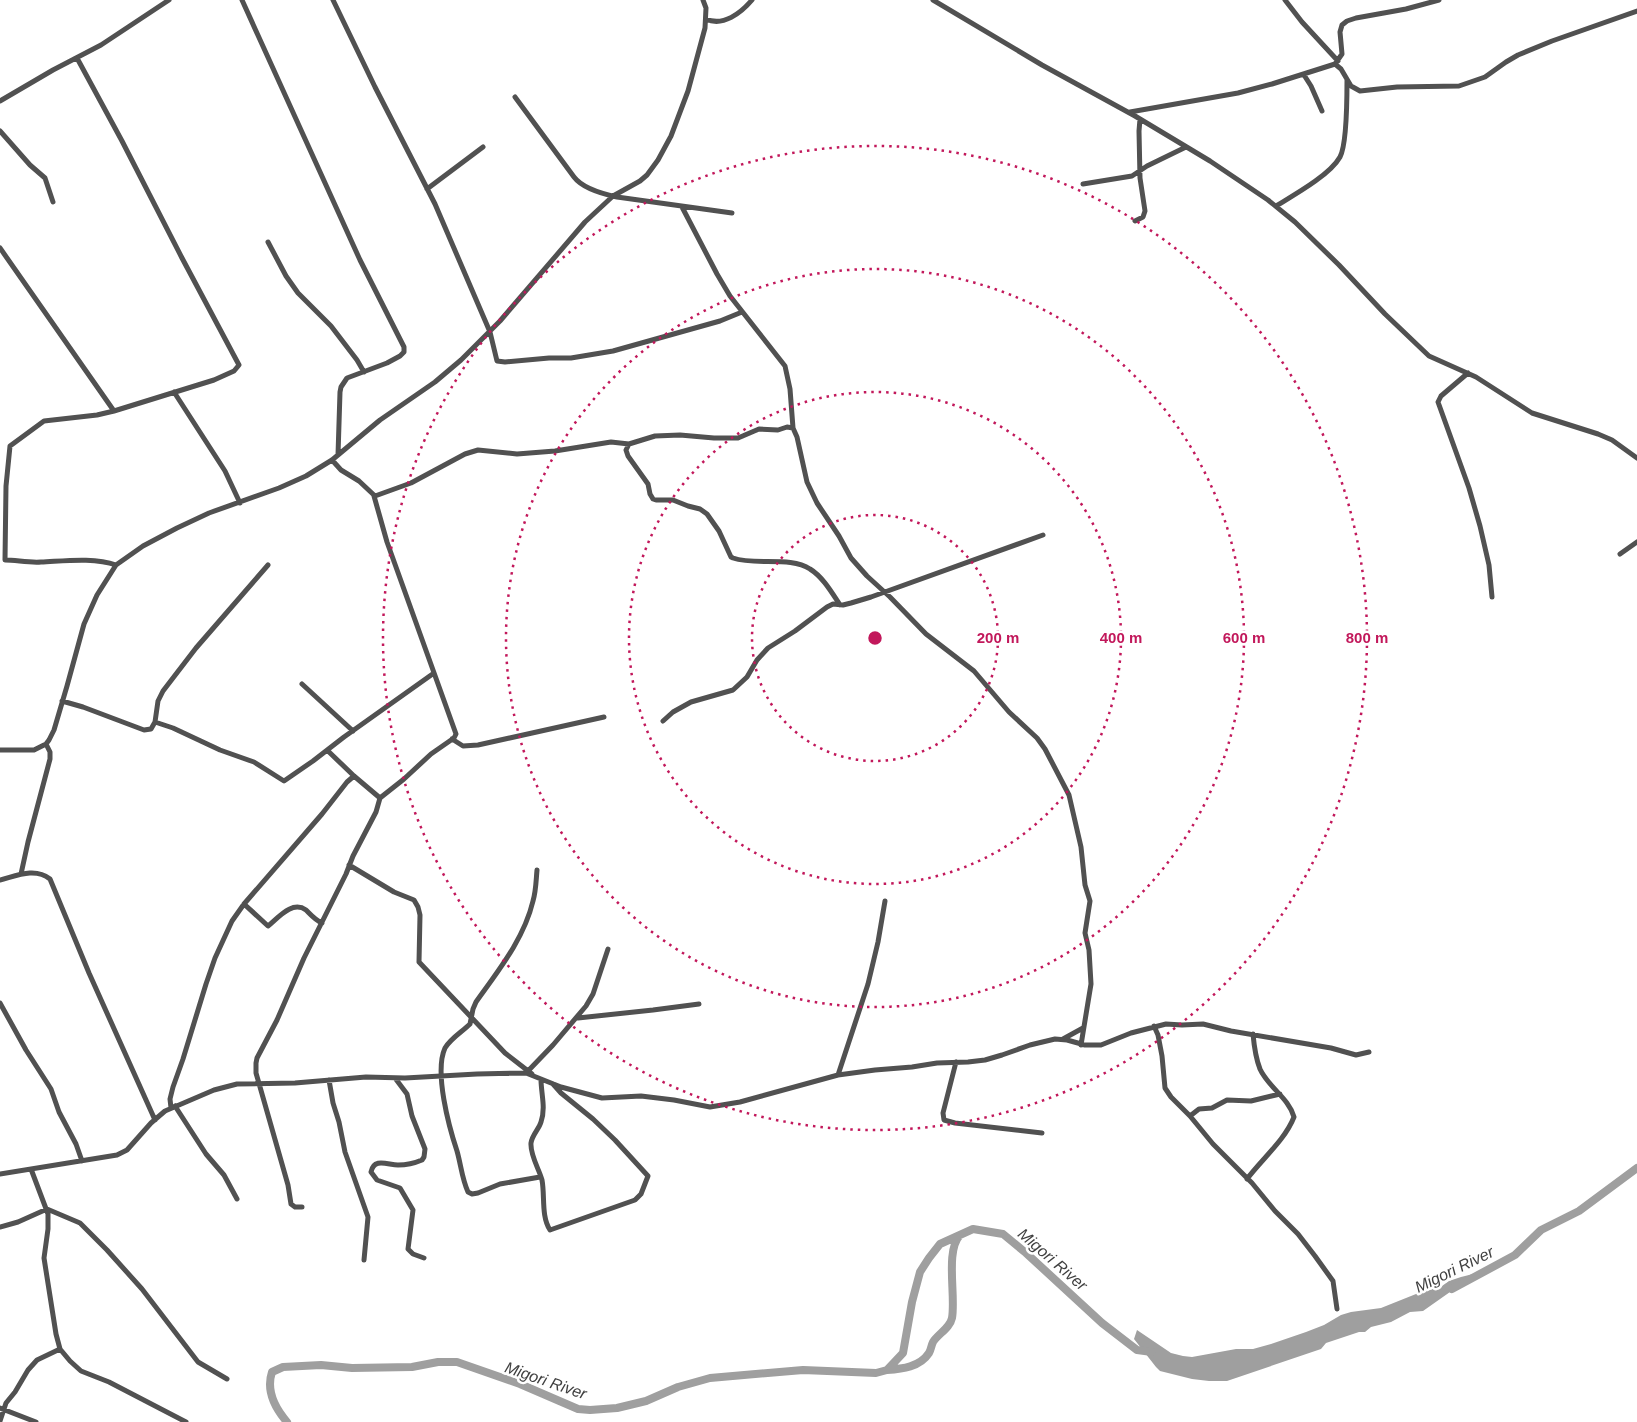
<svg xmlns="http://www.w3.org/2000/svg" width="1637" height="1422" font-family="Helvetica,sans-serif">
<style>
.water{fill:#9f9f9f}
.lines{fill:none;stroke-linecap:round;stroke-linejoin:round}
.river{stroke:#9f9f9f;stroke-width:8}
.minor{stroke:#515151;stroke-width:5}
.ring{fill:none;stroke:#c2185b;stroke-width:2.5;stroke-dasharray:2.5 5}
.labels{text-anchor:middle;stroke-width:5;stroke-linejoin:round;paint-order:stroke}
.water-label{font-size:16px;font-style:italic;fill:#404040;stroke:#fff}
.centre{fill:#c2185b;stroke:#fff;stroke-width:2.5}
.ring-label{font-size:15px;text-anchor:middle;font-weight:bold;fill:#c2185b;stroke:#fff;stroke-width:5;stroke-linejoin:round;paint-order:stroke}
</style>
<rect width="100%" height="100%" fill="#fff"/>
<path class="water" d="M1477,1273L1423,1311L1410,1312L1391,1322L1371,1327L1365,1332H1359L1326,1343L1321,1349L1227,1381H1209L1192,1379L1160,1371L1156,1367L1134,1339L1137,1330L1171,1353L1183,1356L1192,1357L1236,1349H1253L1271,1344L1306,1332L1324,1325L1341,1315L1351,1312L1381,1308L1416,1294L1442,1286L1449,1281L1461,1277Z"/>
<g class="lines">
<path class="river" d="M1452,1289L1515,1255L1541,1230L1579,1211L1637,1168
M887,1370C902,1369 920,1367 929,1353C931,1350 931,1346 933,1342C938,1334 950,1328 952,1318C956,1296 945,1251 960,1235
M287,1422C275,1408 266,1390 272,1372L283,1367L321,1365L352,1368L412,1367L438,1362H457L520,1384L578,1409L590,1410L617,1408L646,1401L678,1387L710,1378L803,1370L876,1373L887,1370L903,1353L912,1302L920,1272L929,1258L940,1244L973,1229L1003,1234L1026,1253L1102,1323L1137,1350L1152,1352"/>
<path class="minor" d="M242,0L360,260L404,347V352L400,356L387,363L347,378L341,387L340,392L338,455
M333,0L375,87L435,204L490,332L497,361L505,362L549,358H571L613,351L720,321L742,312
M933,0L1042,65L1135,116L1210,161L1268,200L1295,222L1339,265L1385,314L1429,356L1476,377L1532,413L1598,434L1612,440L1637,458
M1285,0L1302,22L1338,61
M706,19C723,27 741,13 752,0
M77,58L122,141L182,258L239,365L234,371L214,380L114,411L97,415L44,421L10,446L6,486L5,560C16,560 29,563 41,562C64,561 94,557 116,565
M1335,64L1341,69L1351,86L1360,91L1397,87L1459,86L1485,77L1506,62L1518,55L1552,41L1637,11
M1304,75L1311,86L1322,111
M515,97L574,177C583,189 603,194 617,197L732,213
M0,101L53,70L101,45L169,0
M1130,112L1238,93L1272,84L1335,64L1342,54L1340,32L1342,25L1347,21L1356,18L1406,9L1439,0
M0,131L30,165L45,178L53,202
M1083,184L1132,176L1147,166L1186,147
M427,189L483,147
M1276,206C1294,195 1330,175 1340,157C1347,144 1347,97 1347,80
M682,207L717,274L730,296L785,366L790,389L793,428L797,437L807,482L817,503L839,536L851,558L867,576L890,597L926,634L974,671L1009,712L1037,738L1045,749L1069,795L1081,847L1085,885L1090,901L1085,933L1089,950L1091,984L1081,1045
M1135,221L1143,217L1145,211L1140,178L1139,131L1140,119
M268,242L286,276L298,293L331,326L357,360L364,372
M0,248L114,411
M1468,373L1441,396L1438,402L1469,488L1480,526L1489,565L1492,597
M174,392L225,471L240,503
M629,444L626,450L628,456L648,484L650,494L653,499L656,500H673L688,506L700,509L707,514L719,531L731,557L733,558C756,566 790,556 810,569C823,577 832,593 840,605
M332,460L341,470L359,481L375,496L411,483L465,454L478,450L517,454L555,451L611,442L629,444L655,436L680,435L714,438H738L759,429L778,430L787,427L793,428
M1620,554L1637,542
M302,684L353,731
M62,701L83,707L144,730L151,729L155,722L173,728L220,750L254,762L284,781L313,761L344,737L434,673
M663,721L673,712L691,702L733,690L747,677L757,660L768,648L795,631L827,607L833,604L843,605L851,603L871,597L1043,535
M155,722L158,701L163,691L196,648L268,565
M452,739L463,746L478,745L604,717
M0,750H34L46,744L49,740L54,730L67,686L84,624L97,595L116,565L143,546L177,528L209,513L279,488L306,476L332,460L380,420L435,382L461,360L500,321L585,222L613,196L640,181L647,175L658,160L671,136L688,91L705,28L706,8L703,0
M328,751L354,776L380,798
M349,865L394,892L414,900L418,907L420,915L419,962L505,1053L532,1074
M537,870C536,881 536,891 533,901C524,939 498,971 476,1002L473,1009L470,1024C462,1032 451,1038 445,1048C434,1072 449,1127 457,1151C461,1165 462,1179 468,1192L472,1194L478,1193L500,1184L540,1177
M21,874L28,842L50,759V752L46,744
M0,880C16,876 35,867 50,879L89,973L155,1120
M244,904L268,926C278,918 292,900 306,910C311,915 315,920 322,923
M0,1003L26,1050L51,1089L59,1112L76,1144L82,1161
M578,1018L653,1010L699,1004
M1154,1026L1158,1035L1162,1056L1165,1088L1171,1097L1190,1116L1213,1144L1252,1183L1275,1211L1298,1234L1315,1256L1333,1281L1337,1309
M1063,1039L1083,1028
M956,1062L943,1113L944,1120L955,1123L1042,1133
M528,1071L553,1045L586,1006L593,994L608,949
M838,1075L868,984L878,942L885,901
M395,1078L407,1094L412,1116L425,1149L424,1157L422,1160C415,1163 405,1165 398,1165C388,1165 374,1157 371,1172L377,1180L400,1188L413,1210L408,1249L413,1254L424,1258
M541,1079C541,1094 546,1107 541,1122C539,1129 532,1135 531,1143C530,1155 539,1169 542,1180C545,1196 541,1216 550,1230L635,1200L641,1194L648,1176L615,1140L593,1119L561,1093L553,1084
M329,1080L333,1103L339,1122L345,1152L368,1217L364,1260
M175,1106L206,1154L224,1175L237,1199
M171,1108L170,1099L173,1087L183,1059L206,984L215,958L232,921L244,904L322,814L347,782L354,776
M1190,1116L1199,1109L1212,1108L1227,1100L1251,1101L1280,1094
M0,1174L117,1155L127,1150L151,1123L165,1111L214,1090L237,1084L295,1083L366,1077L405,1078L477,1074L526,1073L561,1087L602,1098L641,1096L674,1100L710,1107L740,1102L838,1075L875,1070L912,1067L937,1063L968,1062L985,1060L1002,1055L1030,1045L1055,1039L1067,1040L1085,1045H1101L1131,1033L1166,1024L1182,1025L1203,1024L1231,1031L1331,1048L1356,1055L1369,1052
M1247,1179C1262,1159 1285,1140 1294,1117C1289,1098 1268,1087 1260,1069C1256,1059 1254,1045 1253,1034
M302,1207H295L291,1204L288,1185L256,1073V1063L257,1058L277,1020L304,958L346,874L353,856L376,812L380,798L404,779L431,754L454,738L456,734L387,542L374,496
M0,1227L18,1222L47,1209L80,1223L107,1250L142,1289L198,1362L227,1379
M60,1349L70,1361L81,1371L109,1382L186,1422
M0,1408L36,1422
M0,1421L6,1403L15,1392L28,1370L37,1360L60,1349L56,1334L44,1258L48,1229V1214L31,1169"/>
</g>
<g class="ring">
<circle cx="875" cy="638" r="123"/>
<circle cx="875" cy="638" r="246"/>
<circle cx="875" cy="638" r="369"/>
<circle cx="875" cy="638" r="492"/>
</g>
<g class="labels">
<g class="water-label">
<text transform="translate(1053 1259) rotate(41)" y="6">Migori River</text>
<text transform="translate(1454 1269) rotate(-26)" y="6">Migori River</text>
<text transform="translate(546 1380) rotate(19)" y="6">Migori River</text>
</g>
</g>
<circle cx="875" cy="638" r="8" class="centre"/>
<g class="ring-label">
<text x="998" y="643">200 m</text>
<text x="1121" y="643">400 m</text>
<text x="1244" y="643">600 m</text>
<text x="1367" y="643">800 m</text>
</g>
</svg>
